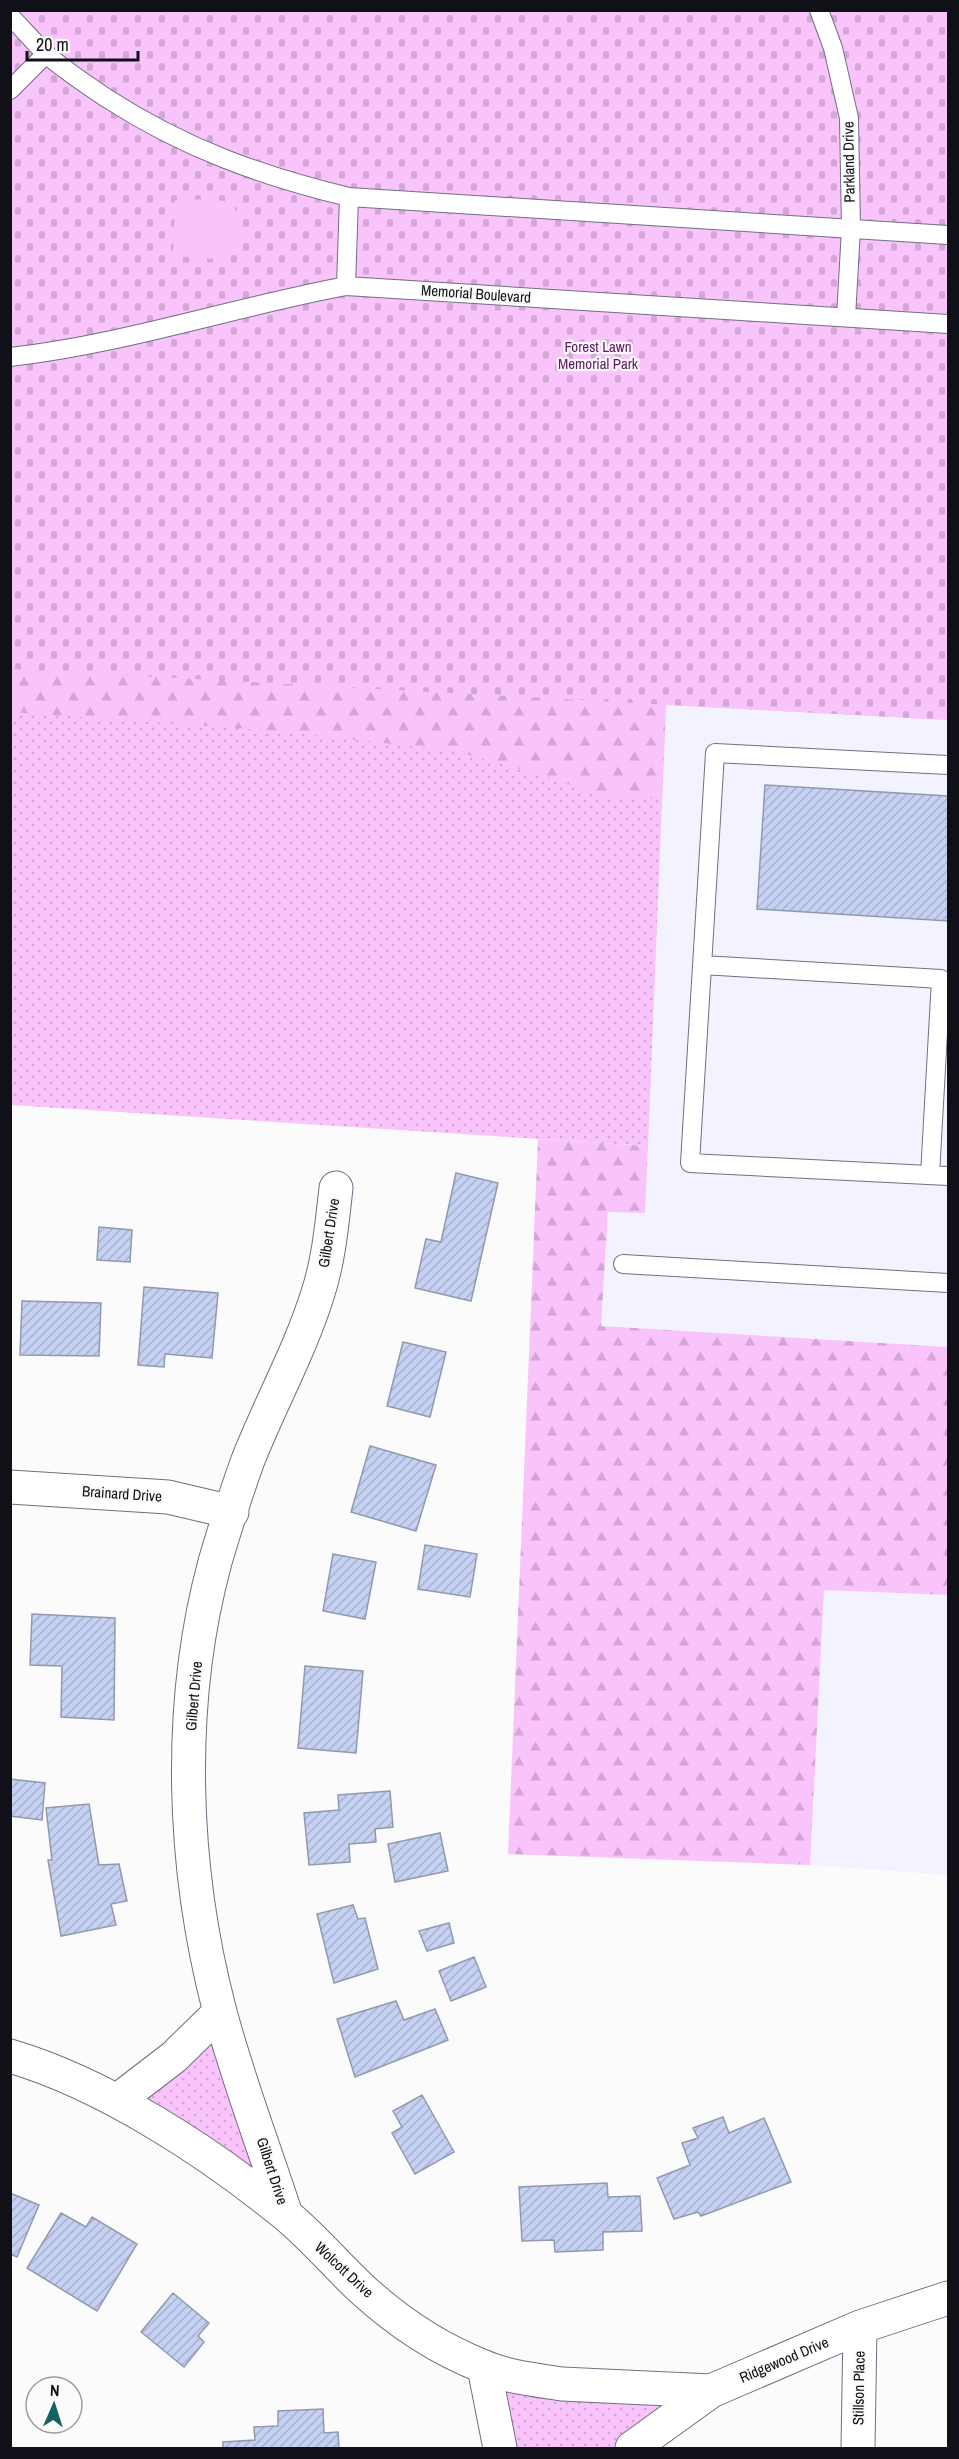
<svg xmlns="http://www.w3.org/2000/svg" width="959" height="2459" font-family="'Archivo Narrow',sans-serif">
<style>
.built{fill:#f3f3ff}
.grass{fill:url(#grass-dots)}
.forest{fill:url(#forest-firs)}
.cemetery{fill:url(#cemetery-stones)}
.garden{fill:#f9c3fb}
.building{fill:url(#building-hatch);stroke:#9299ae;stroke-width:1.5}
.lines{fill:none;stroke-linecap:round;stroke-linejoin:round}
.lane-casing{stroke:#706f83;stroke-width:20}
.street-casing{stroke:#706f83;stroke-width:35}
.lane{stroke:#fff;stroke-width:18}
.street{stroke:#fff;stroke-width:33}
.labels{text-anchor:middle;stroke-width:4.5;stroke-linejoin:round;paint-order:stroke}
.street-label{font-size:15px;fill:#101018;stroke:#fbfbfb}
.park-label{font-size:15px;fill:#631368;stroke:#fbfbfb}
</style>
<defs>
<pattern id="grass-dots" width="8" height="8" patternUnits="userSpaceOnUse" patternTransform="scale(1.5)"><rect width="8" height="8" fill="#f9c3fb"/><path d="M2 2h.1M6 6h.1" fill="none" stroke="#d4a6d6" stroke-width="1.8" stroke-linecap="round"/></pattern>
<pattern id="forest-firs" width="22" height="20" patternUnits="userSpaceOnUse" patternTransform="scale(1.5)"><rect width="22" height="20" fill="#f9c3fb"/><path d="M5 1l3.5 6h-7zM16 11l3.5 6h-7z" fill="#d4a6d6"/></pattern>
<pattern id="cemetery-stones" width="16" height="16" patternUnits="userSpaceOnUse" patternTransform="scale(1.5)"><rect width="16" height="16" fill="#f9c3fb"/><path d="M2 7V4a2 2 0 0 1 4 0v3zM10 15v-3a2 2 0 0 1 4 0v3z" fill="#d4a6d6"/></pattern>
<pattern id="building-hatch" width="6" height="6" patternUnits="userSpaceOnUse" patternTransform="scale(1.5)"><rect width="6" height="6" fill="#c5d1f2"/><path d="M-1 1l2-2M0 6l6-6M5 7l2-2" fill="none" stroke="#a8b2cf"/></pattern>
</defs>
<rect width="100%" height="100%" fill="#fbfbfb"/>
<path class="built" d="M666,705L948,720V1347L601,1326L608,1211L645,1212Z
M824,1590L948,1595V1875L810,1865Z"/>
<path class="grass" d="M10,669L666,705L648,1146L11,1105Z
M220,2012L286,2215L118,2100Z
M484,2367L711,2391L632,2448H500Z"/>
<path class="forest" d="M10,573L948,720L666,705L662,799L599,796L552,778L455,751L277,731L11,712Z
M538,1139L648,1146L645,1213L608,1212L601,1326L948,1347V1595L824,1590L810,1865L508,1854Z"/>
<path class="cemetery" d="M10,11H948V720L11,669Z"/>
<path class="garden" d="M175,200C188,200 216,198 227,202C246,210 243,250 224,257C213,261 186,256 173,256Z"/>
<path class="building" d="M765,785L948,796V921L757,909Z
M456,1173L498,1183L471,1301L415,1288L426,1239L441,1242Z
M99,1227L132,1230L130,1262L97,1260Z
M144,1287L218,1293L212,1358L165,1354L164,1367L138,1365Z
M22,1301L101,1303L99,1356L20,1355Z
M403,1342L446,1352L430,1417L387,1406Z
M370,1446L436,1465L416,1531L351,1512Z
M425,1545L477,1554L470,1597L418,1589Z
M333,1554L376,1562L365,1619L323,1611Z
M32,1614L115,1618L114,1720L61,1717L62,1666L30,1665Z
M305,1666L363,1671L356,1753L298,1748Z
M10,1779L45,1783L42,1820L10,1816Z
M390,1791L393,1827L375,1829L376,1842L349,1844L350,1862L309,1865L304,1813L339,1810L338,1795Z
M89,1804L99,1865L119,1864L127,1901L111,1904L116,1925L61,1936L48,1860H52L46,1808Z
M440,1833L448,1871L395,1882L388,1844Z
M353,1905L358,1919L365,1918L378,1969L334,1983L317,1914Z
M449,1923L454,1943L427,1951L419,1931Z
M474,1957L486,1987L451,2001L439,1971Z
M396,2001L404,2020L435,2009L448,2040L355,2077L337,2019Z
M422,2095L454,2152L415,2174L392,2133L402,2127L393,2111Z
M723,2117L729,2133L764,2118L791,2182L701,2216L698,2212L674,2219L657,2178L690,2165L682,2143L698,2138L693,2128Z
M607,2183L608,2197L640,2196L642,2231L603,2232V2250L555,2252L554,2240L522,2241L519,2187Z
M10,2193L39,2205L17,2257L10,2254Z
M61,2213L86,2227L92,2217L137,2244L97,2311L27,2268Z
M173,2293L209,2323L198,2336L204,2342L184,2367L141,2332Z
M323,2409L324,2433L338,2432L339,2448H223V2442L255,2440L254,2427L278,2426V2411Z"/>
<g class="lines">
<defs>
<path id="lane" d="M819,10L833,48L849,118L851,229L846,317
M10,16C22,28 33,41 45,53C64,70 87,85 108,99C184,148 261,176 349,197L948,235
M10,90L46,54
M346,286L349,197
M10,357C125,344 234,307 346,286L948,324
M948,765L715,753L690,1163L948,1176
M702,965L941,979L930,1175
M623,1264L948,1283"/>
<path id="street" d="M10,1487L168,1497L232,1512
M10,2056C105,2084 209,2152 285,2214C313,2237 337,2266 363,2290C398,2322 439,2349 482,2366C506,2377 536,2380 562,2384L711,2391
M118,2100L174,2057L220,2012
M286,2215C264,2147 238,2080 220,2012C182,1868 176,1706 215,1562C225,1528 236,1493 248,1460C270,1404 300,1351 318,1293C329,1259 332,1223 336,1188
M484,2367L500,2448
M632,2448L711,2391L860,2327L948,2298
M858,2448L860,2327"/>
</defs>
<use href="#lane" class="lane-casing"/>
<use href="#street" class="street-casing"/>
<use href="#lane" class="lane"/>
<use href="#street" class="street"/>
</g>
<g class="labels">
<g class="street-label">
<text transform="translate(849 162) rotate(-91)" y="5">Parkland Drive</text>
<text transform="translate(476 294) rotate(4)" y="5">Memorial Boulevard</text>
<text transform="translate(329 1233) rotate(-81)" y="5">Gilbert Drive</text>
<text transform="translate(122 1494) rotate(4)" y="5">Brainard Drive</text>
<text transform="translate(194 1696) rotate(-85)" y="5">Gilbert Drive</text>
<text transform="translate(272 2171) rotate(72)" y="5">Gilbert Drive</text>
<text transform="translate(344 2270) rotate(43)" y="5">Wolcott Drive</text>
<text transform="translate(784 2360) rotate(-23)" y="5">Ridgewood Drive</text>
<text transform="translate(859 2388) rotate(-89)" y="5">Stillson Place</text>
</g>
<g class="park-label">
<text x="598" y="352">Forest Lawn<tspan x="598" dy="17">Memorial Park</tspan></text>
</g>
</g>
<rect width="959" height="2459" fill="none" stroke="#101018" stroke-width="24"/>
<g transform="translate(54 2405) rotate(3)"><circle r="28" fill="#fbfbfb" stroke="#9d9da0" stroke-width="1.5"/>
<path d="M0-4.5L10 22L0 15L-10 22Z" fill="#136362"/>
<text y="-9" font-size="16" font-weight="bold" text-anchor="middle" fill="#101018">N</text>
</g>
<path d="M27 51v9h111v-9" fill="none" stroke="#101018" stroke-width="3"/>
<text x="36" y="51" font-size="18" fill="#101018" stroke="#fbfbfb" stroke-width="4.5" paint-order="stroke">20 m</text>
</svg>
